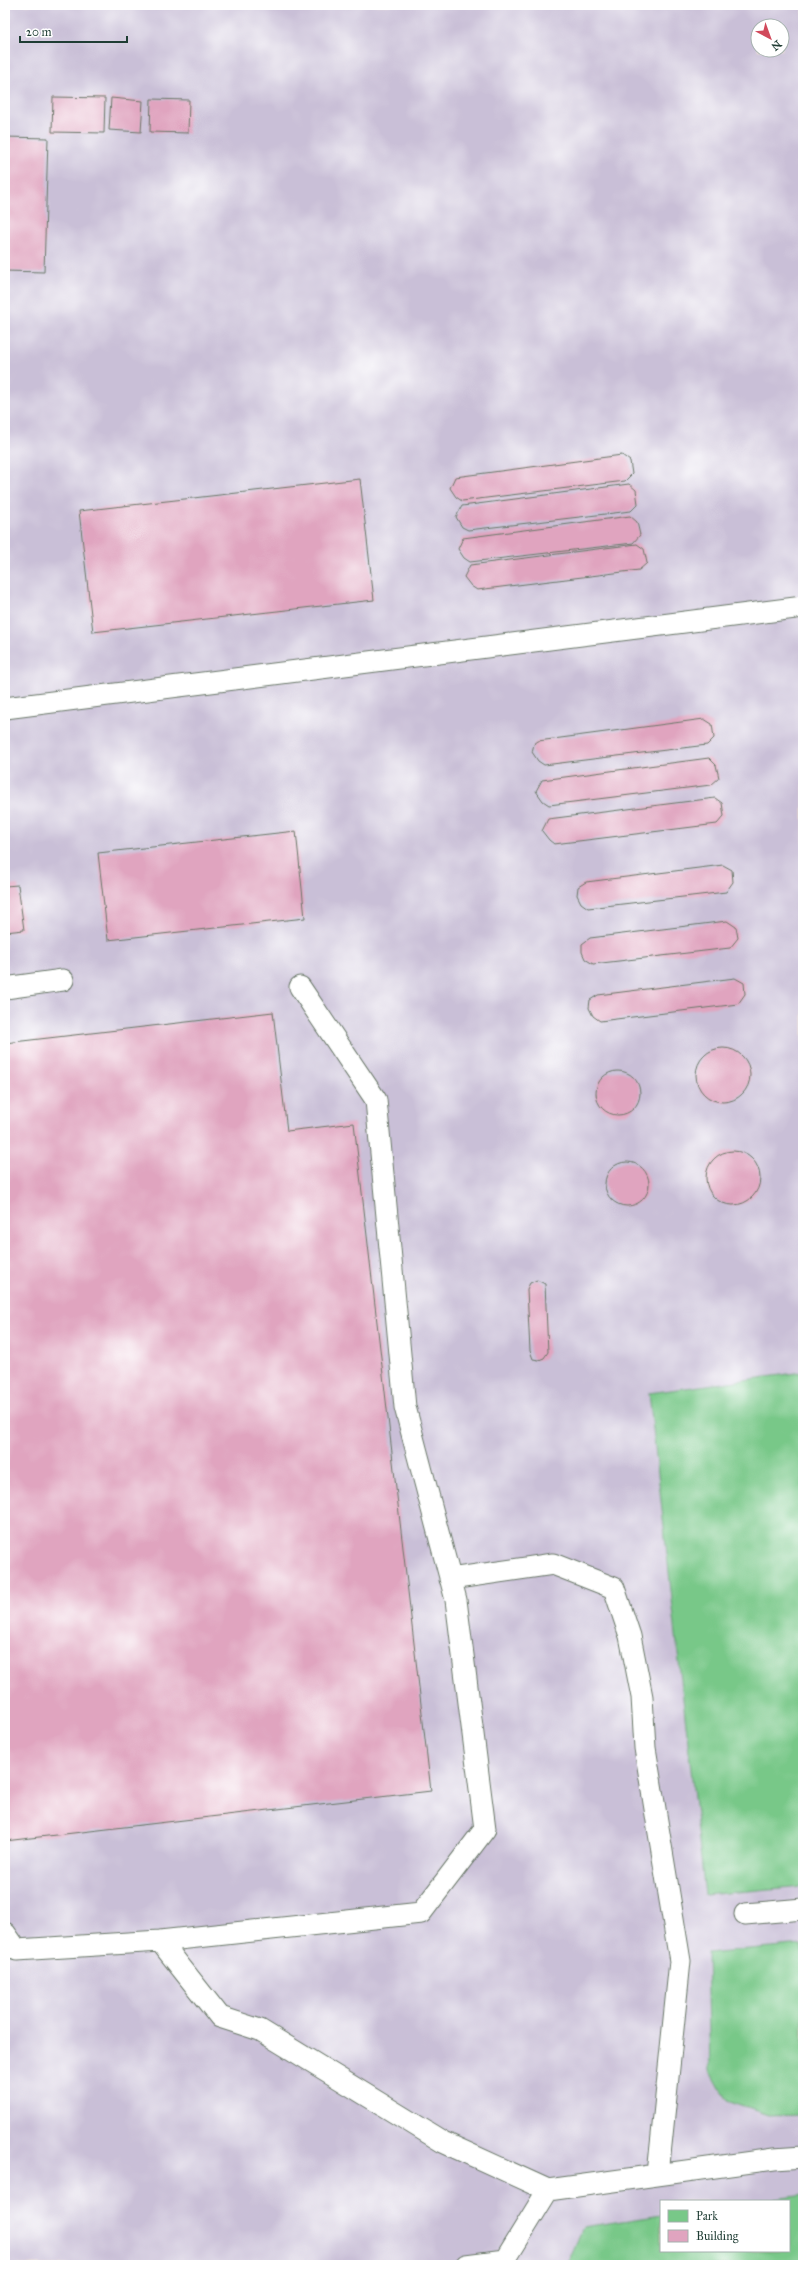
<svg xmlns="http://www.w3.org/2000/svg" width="808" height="2270" font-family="'IM FELL Great Primer',serif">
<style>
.industrial{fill:#c9bfd7;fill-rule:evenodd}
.green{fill:#78c888;stroke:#4c825e}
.building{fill:#e0a4bf}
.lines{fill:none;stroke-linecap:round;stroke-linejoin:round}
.lane-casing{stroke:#697768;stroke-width:23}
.lane{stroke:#fff;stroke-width:21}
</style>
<rect width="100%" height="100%" fill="#fff"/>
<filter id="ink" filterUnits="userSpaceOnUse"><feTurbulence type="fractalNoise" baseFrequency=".025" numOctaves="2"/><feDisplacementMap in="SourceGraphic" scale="8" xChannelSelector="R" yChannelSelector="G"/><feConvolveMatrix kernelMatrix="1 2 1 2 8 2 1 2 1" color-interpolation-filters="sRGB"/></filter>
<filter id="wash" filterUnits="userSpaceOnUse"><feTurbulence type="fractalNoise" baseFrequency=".012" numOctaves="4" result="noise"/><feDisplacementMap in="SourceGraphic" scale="16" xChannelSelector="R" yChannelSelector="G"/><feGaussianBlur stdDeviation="0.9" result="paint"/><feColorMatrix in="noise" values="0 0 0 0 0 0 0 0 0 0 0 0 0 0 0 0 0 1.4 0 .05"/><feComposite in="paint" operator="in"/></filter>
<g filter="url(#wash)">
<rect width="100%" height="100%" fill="#f3e3c9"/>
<path class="industrial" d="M5,5H803V2265H5ZM758,26H782V50H758ZM661,2201H789V2251H661Z"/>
<path class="green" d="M803,1372V1886L705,1895L649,1393Z
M803,1944V2114L768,2115L727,2101L710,2070L707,1953Z
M803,2194V2265H567L583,2227L661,2215V2251H789V2201H756Z"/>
<g id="blocks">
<path class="building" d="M53,97L105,98L104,133L52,132Z
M111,98L143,101L141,132L109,130Z
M151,99L189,100L188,133L150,132Z
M5,137L48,138L44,272L5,271Z
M622,455L630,461L632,474L625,481L462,501L456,497L450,488L455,477Z
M360,479L374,600L93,632L79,511Z
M629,484L636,490L638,504L631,511L468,530L462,527L456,517L462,506Z
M630,516L637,522L640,535L633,543L470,562L464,558L458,549L463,538Z
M637,544L644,549L647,563L639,570L477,590L471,586L464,577L470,565Z
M704,719L712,724L714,738L707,745L544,765L538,761L532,752L534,744L538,741Z
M709,758L716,765L719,778L711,785L549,805L543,801L536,791L542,780Z
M715,798L722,803L724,816L717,824L554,844L549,840L542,831L548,819Z
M296,831L305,918L108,940L98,853Z
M723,865L732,870L733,882L726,892L588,908L581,903L577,895L578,887L586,882Z
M18,885L24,930L5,932V886Z
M727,921L736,927L738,938L730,948L593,964L585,959L582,952V944L590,938Z
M735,978L744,983L745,994L738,1004L600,1021L593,1016L589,1008L590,1000L598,995Z
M273,1012L287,1131L354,1123L431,1791L5,1841V1043Z
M696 1075a27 27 0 1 1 54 0a27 27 0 1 1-54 0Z
M596 1093a22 22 0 1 1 44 0a22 22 0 1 1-44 0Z
M706 1178a27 27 0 1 1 54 0a27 27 0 1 1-54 0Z
M605 1184a22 22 0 1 1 44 0a22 22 0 1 1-44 0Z
M537,1280L545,1284L548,1352L544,1358L539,1360L533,1359L530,1351L527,1289L530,1283Z"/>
</g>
</g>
<g filter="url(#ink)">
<use href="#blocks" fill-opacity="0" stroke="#697768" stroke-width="1"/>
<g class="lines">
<defs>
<path id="lane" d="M5,708L803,607
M5,988L63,980
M450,1579L553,1564L614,1588L630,1636L642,1697L645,1748L680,1961L658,2174
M745,1914L803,1909
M5,1933L17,1950L160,1941L421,1913L485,1829L456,1600L405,1407L376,1100L300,987
M160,1941L220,2017L260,2030L443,2142L548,2190L774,2159L803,2157
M466,2265L505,2260L548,2190"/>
</defs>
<use href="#lane" class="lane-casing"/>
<use href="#lane" class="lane"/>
</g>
</g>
<rect width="808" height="2270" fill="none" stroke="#fff" stroke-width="20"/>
<rect x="660" y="2200" width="130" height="52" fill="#ffffff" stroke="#a5b1ae"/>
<rect x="668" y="2210" width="20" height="12" fill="#78c888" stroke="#a5b1ae"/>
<text x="696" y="2220" font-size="12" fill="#1f3d34">Park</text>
<rect x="668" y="2230" width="20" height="12" fill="#e0a4bf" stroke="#a5b1ae"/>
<text x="696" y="2240" font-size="12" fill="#1f3d34">Building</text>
<g transform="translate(770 38) rotate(139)"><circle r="19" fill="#ffffff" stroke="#a5b1ae"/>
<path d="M0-3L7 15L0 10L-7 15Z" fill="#d1495b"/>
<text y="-6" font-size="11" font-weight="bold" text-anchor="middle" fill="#1f3d34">N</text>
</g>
<path d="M20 36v6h107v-6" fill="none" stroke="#1f3d34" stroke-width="2"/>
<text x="26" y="36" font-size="12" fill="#1f3d34" stroke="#ffffff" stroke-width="3" paint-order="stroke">20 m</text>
</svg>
